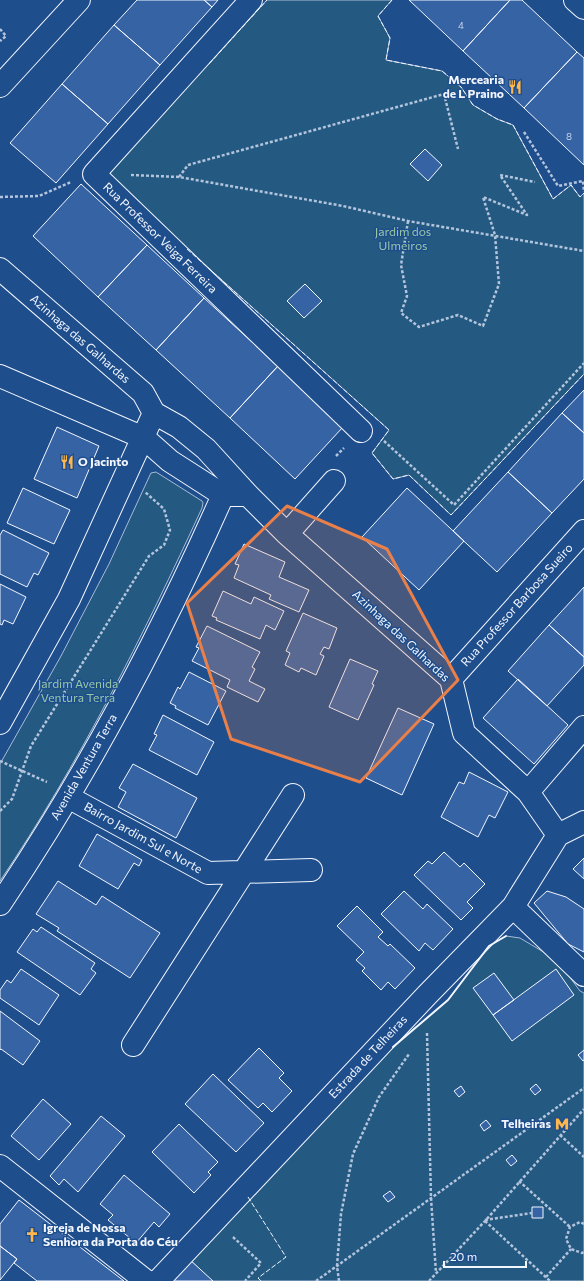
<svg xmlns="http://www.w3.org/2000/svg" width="584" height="1281" font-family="Commissioner,sans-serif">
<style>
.green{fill:#245a82;stroke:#a8bbd7}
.building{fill:#3563a3;stroke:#f2f6ff}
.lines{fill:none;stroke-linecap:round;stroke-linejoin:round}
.minor-casing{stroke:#f2f6ff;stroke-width:24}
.path{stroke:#b3c4dc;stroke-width:2.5;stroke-dasharray:3 2;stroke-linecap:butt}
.minor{stroke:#1f4e8c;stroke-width:22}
.fence{stroke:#f2f6ff;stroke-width:1;stroke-dasharray:5 2;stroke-linecap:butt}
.wall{stroke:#f2f6ff;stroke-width:2}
.marked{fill:#ea8049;fill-opacity:0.2;stroke:#ea8049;stroke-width:3;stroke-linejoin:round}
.labels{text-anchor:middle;stroke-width:3;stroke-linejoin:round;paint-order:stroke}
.number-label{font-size:10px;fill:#c3d1e8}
.poi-label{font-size:12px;font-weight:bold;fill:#f2f6ff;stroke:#1f4e8c;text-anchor:end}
.park-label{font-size:12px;fill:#97c8a6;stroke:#1f4e8c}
.street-label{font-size:12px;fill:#f2f6ff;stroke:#1f4e8c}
</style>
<rect width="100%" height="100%" fill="#1f4e8c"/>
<path class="green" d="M267,0H392L378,16L390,38L386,60L442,71L461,87L473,105L497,119L513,125L553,199L571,185L580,197L584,193V374L451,515L409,475L393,479L372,453L389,430L106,176Z
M156,472L202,501L203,503L202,508C143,636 79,764 0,881V764L61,656L109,564L150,475L151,473Z
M506,936L520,938L557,960L580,991L584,993V1281H212L189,1259L385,1053L448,1000L489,946Z"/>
<path class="building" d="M137,0H204L212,7L160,65L114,25Z
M204,0H218L212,7Z
M409,0H510L463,51Z
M510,0H522L577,52L524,108L463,51Z
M114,25L160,65L108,124L62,84Z
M577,52L584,58V165L524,108Z
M62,84L108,124L56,183L10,143Z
M425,149L442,165L428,181L410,164Z
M81,184L147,245L98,297L33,236Z
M147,245L204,298L156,350L98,297Z
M305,284L322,301L304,318L287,301Z
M204,298L278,366L230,418L156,350Z
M278,366L343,427L295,479L230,418Z
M584,390V433L562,413Z
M562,413L584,433V479L552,513L508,472Z
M57,427L99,446L77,498L34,479Z
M508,472L552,513L497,572L453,531Z
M23,488L70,510L54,544L7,523Z
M407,488L464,541L419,590L362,537Z
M3,530L49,553L38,575L34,573L27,587L0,574V535Z
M244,544L285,562L279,577L309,590L299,612L269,599L271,595L234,578L239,565L235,564Z
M0,584L26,597L13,624L4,620L2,625L0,624Z
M584,587V657L549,625Z
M223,591L251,604L254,597L284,611L275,630L266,625L260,639L216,620L217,618L212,616Z
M303,613L337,628L329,649L324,647L320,654L324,656L316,675L301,668L299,672L285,665L290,653L286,651Z
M549,625L584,657V665L547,706L508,671Z
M207,626L260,652L252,667L255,669L249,681L265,689L258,702L227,687L230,680L192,661L199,648L196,647Z
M350,659L378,671L372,684L374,685L358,720L329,707Z
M189,672L226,691L208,725L175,708L176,706L170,703L178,687L180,689Z
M518,679L568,725L534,764L483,718Z
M398,708L434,724L402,795L366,778Z
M163,715L214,742L197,775L149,750L157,735L154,734Z
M133,764L197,798L176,838L118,807L126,792L119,788Z
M469,772L508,792L495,818L489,815L478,837L441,817L459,782L464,784Z
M97,834L142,860L139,866L134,863L118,889L79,866Z
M444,852L460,867L464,863L485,884L467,902L473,908L461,920L414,875L428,861L432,864Z
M584,858V879L573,869Z
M58,881L96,905L102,896L160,933L130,978L57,931L59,928L36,914Z
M404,891L423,909L427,904L453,929L433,950L425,943L419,951L381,914Z
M547,891L566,897L584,909V952L568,944L534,903Z
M357,906L383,932L378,937L388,946L390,944L415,968L395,989L388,982L381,990L362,971L365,968L356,960L364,952L337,926Z
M41,927L95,963L91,969L96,973L80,995L17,952L33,929L37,932Z
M21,969L59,995L39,1025L0,998V990L7,980L11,983Z
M556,969L574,995L512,1041L493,1015Z
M494,973L514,1000L493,1015L473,988Z
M0,1011L40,1041L23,1065L1,1049L0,1050Z
M259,1048L284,1073L279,1078L292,1091L272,1112L263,1103L258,1108L228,1080Z
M584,1050V1060L583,1061L578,1055Z
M213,1074L264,1123L236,1152L185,1104Z
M536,1084L541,1090L535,1095L530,1089Z
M461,1086L465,1092L459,1097L454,1091Z
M43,1099L71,1124L39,1160L11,1136Z
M101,1116L125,1136L78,1192L64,1179L59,1185L50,1176Z
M486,1120L491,1126L484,1131L480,1125Z
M179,1124L218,1162L208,1172L211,1175L194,1193L152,1152Z
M512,1155L517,1161L511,1166L506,1160Z
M124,1175L170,1214L159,1227L154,1222L136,1243L108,1220L113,1215L100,1204Z
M390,1191L395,1197L388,1202L383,1196Z
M19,1200L124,1281H37L14,1263L17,1259L0,1246V1224Z
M532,1207H543V1218H532Z
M0,1246L17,1259L0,1280Z
M189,1259L213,1281H170Z"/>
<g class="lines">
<defs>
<path id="minor" d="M251,0L94,174L361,431
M575,0L584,8
M0,86L79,0
M0,269L143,393L154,413L69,599L0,723
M0,376L144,438L170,461L223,495H248L287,534L451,679L464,733L528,792L558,835
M154,413L179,427L206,449L248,495
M287,534L334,481
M451,679L584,531
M528,792L584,727
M68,797L208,873L311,870
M0,904C87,775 160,637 223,495
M513,907L584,975
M133,1045L293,795
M0,1166L146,1281
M158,1281L427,995L513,907L558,835L584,822"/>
</defs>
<use href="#minor" class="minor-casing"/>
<path class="path" d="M0,29L6,36L0,41
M524,132L558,186L583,181L584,192
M131,175L179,177L343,206L408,221L584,251
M179,177L188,165L444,94L458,149
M0,197L39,196L71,182
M408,221L401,265L407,296L401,313L419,327L458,315L483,326L499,284L495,235L483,197L527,215L500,175L535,182
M384,441L454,505L584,363
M336,456L344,448
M0,761L47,782
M0,811L12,799L31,746L149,556L164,545L170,530L164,509L145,492
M427,1033L431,1198L436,1273
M560,1135L584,1157
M519,1181L570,1227
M485,1220L532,1213
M485,1221L550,1281
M584,1224L580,1222L570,1227L566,1239L571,1249L582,1253L584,1252
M233,1237L261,1263L245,1281
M546,1277L571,1249
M316,1281L584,1088
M339,1281L337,1266L341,1214L353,1154L379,1097L409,1054
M429,1281L485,1221L584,1109"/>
<use href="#minor" class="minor"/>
<path class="fence" d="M392,0L378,16L390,38L386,60L442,71L461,87L473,105L497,119L513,125L553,199L571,185L580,197L584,193
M209,64L267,0
M187,249L389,430L372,453L393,479L409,475L451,515L584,374
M248,1197L286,1257L258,1278L261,1281"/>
<path class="wall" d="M393,1047L448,1000L489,946L506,936"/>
</g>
<path class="marked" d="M287,506L387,549L458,680L360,782L231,739L187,603Z"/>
<defs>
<symbol id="restaurant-bare" viewBox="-9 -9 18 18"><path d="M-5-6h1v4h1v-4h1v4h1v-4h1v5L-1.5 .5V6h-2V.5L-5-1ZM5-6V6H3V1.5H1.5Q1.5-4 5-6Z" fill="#ffb74d" stroke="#1f4e8c" stroke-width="2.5" paint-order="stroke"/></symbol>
<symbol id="metro-bare" viewBox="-9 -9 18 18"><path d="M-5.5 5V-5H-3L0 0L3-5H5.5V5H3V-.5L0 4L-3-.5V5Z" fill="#ffb74d" stroke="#1f4e8c" stroke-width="2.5" paint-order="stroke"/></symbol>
<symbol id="church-bare" viewBox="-9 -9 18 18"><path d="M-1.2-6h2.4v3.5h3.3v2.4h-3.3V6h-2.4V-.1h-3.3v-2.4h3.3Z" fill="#ffb74d" stroke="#1f4e8c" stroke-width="2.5" paint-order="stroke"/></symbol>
</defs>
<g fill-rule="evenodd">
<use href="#restaurant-bare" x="505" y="77" width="20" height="20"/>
<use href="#restaurant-bare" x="57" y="452" width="20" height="20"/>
<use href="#metro-bare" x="552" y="1114" width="20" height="20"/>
<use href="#church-bare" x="22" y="1225" width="20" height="20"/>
</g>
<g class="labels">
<g class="number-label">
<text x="461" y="29">4</text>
<text x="569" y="140">8</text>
</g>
<g class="poi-label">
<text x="504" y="84">Mercearia<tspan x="504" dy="14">de L Praino</tspan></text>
<text x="78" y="466" text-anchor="start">O Jacinto</text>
<text x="551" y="1128">Telheiras</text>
<text x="43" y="1232" text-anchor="start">Igreja de Nossa<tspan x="43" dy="14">Senhora da Porta do Céu</tspan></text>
</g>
<g class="park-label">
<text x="403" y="236">Jardim dos<tspan x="403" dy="14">Ulmeiros</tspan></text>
<text x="78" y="688">Jardim Avenida<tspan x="78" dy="14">Ventura Terra</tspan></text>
</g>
<g class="street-label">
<text transform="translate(160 238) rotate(44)" y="4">Rua Professor Veiga Ferreira</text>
<text transform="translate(80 339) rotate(41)" y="4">Azinhaga das Galhardas</text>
<text transform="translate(517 605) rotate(-48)" y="4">Rua Professor Barbosa Sueiro</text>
<text transform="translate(401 636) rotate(43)" y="4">Azinhaga das Galhardas</text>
<text transform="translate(84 767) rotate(-60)" y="4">Avenida Ventura Terra</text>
<text transform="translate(143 838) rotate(29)" y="4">Bairro Jardim Sul e Norte</text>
<text transform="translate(368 1057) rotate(-47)" y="4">Estrada de Telheiras</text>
</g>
</g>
<path d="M444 1261v6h82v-6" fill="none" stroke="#f2f6ff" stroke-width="2"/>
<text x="450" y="1261" font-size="12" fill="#f2f6ff" stroke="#1f4e8c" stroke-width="3" paint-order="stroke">20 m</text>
</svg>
